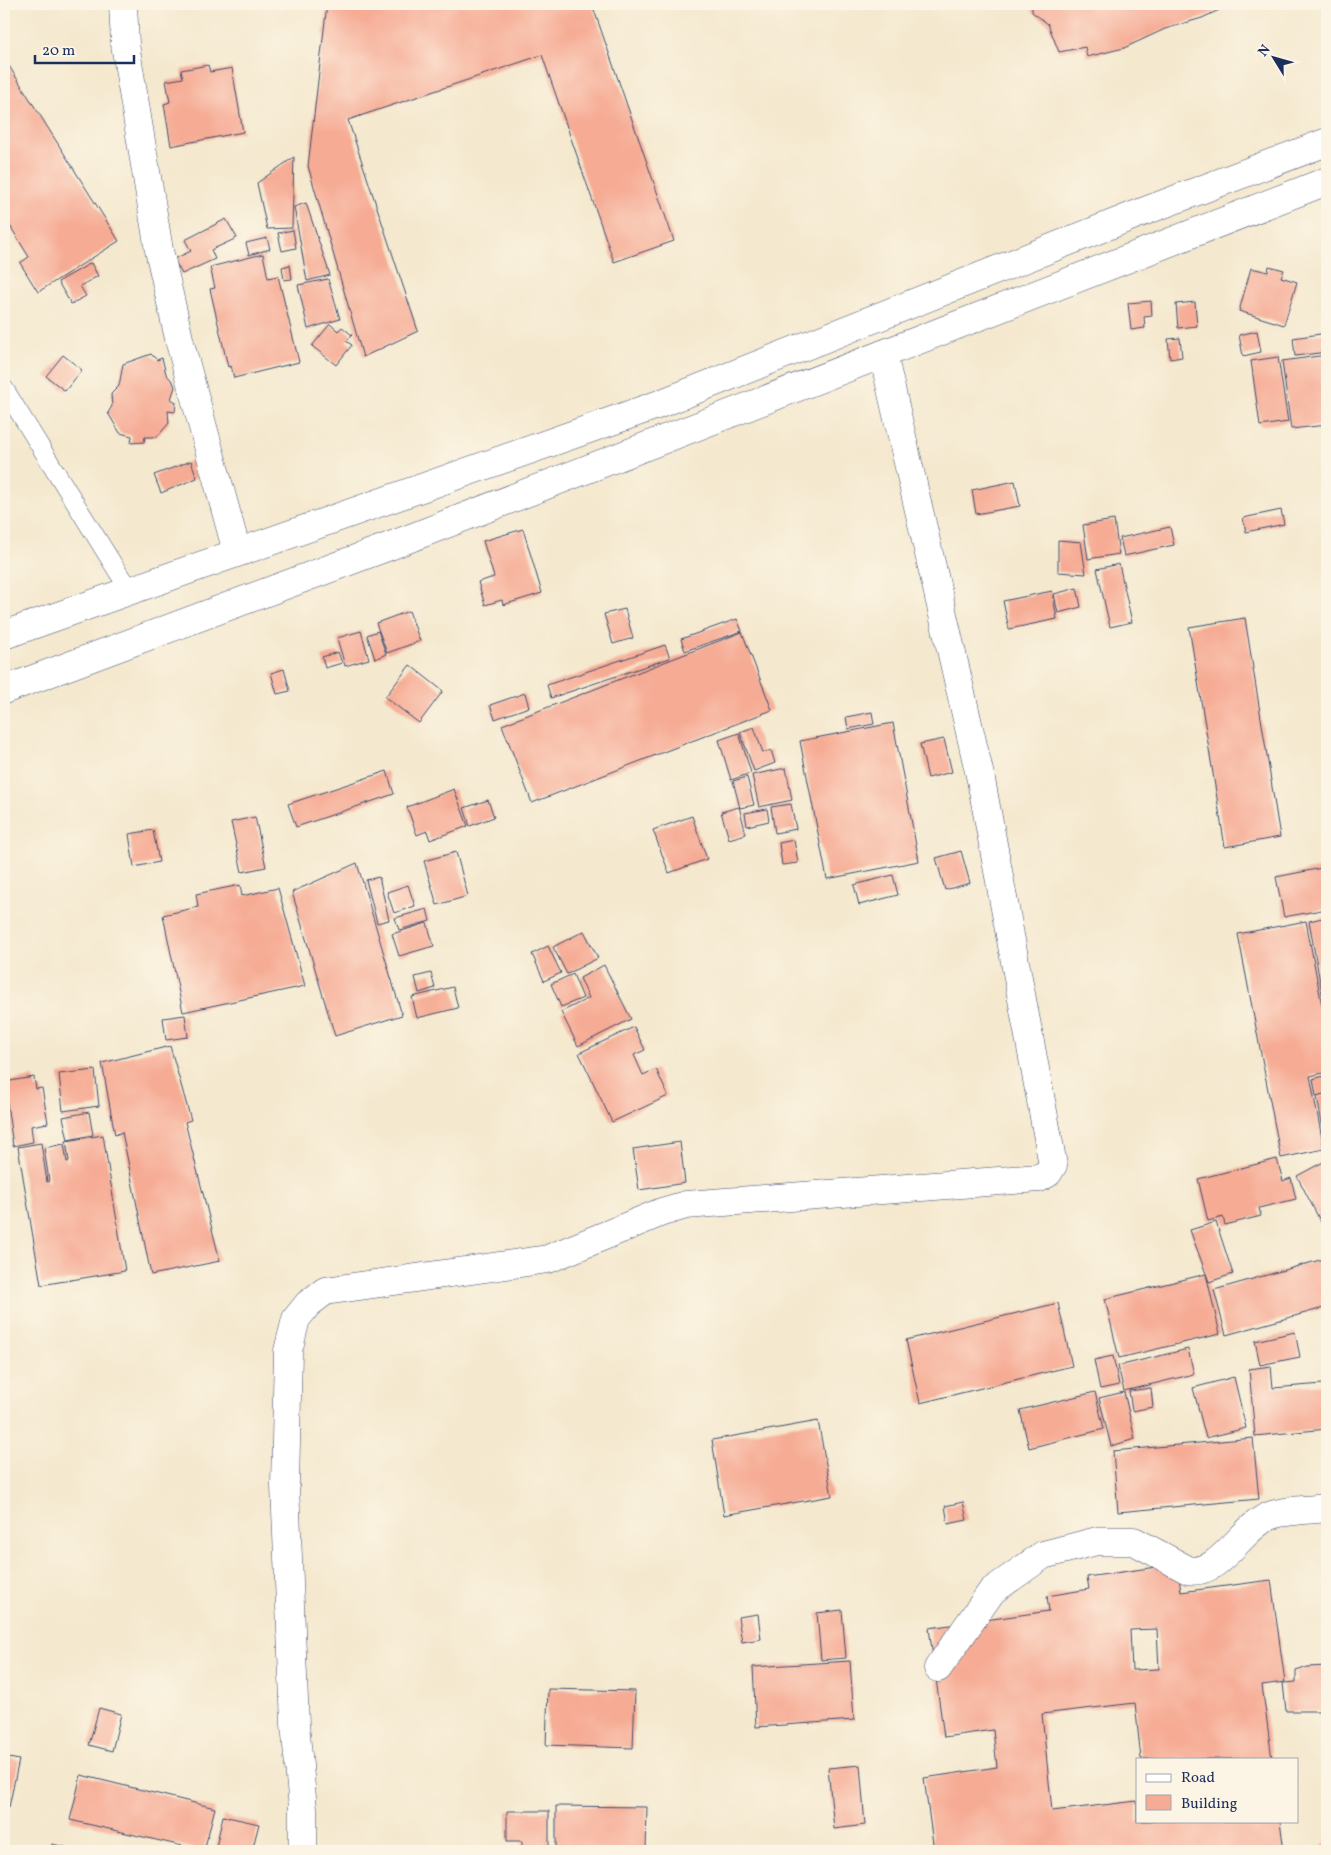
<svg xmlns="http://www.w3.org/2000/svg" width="1331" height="1855" font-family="Vollkorn,serif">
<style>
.building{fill:#f6ab94;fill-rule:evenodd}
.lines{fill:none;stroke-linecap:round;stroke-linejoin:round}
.lane-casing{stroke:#3c4b6f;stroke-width:19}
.street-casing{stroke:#3c4b6f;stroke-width:29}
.secondary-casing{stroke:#3c4b6f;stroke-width:29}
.lane{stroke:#fff;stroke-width:18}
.street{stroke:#fff;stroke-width:28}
.secondary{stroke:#fff;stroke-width:28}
</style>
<rect width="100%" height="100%" fill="#fcf5e5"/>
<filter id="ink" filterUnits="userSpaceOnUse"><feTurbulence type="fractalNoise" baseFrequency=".02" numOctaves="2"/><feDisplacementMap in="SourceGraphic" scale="10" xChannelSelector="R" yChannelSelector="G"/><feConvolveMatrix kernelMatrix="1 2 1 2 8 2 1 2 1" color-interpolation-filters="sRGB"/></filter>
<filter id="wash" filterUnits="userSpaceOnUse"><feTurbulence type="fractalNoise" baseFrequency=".0096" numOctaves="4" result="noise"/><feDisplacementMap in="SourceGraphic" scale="20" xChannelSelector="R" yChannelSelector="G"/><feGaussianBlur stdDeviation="1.12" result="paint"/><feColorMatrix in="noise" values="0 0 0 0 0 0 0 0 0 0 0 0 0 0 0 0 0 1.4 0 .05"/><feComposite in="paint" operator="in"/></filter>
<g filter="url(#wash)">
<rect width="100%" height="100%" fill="#f4e8ce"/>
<g id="blocks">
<path class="building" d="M327,4H592L674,241L614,262L542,55L348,120L418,331L363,357L308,166Z
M1032,4H1232L1202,18L1165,29L1124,48L1087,57L1085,47L1059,52L1048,24L1032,12Z
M4,58L119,241L38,292L20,263L29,257L4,216Z
M208,65L210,72L232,68L243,132L171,146L164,104L170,102L166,81L183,78L181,70Z
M294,157L292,228L267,229L257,183Z
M306,203L330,275L307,281L294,207Z
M226,219L237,238L211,250L215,259L182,274L174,259L191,251L185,240Z
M293,230L296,248L282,251L278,233Z
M267,238L270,249L249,255L246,243Z
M263,254L268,278L278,276L299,362L234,378L231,366L228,367L210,289L215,288L210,267Z
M91,263L98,276L80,286L86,296L71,304L58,282Z
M290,265L292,279L284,280L282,267Z
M1269,266L1284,270L1281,277L1297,282L1284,325L1239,311L1251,268L1268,272Z
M328,279L340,319L308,329L298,285Z
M1151,301L1152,316L1144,317L1145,328L1131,330L1128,303Z
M1195,302L1197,326L1178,328L1176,304Z
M330,324L338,331L342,327L352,335L346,341L352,345L336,365L312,346Z
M1257,331L1261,352L1243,356L1239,335Z
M1327,333V352L1295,356L1293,338Z
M1180,338L1182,357L1170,359L1168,339Z
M151,354L157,360L162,358L166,374L173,382L175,387L171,399L176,402L175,412L168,411L169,423L157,437H145L144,442L131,443L132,436L120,433L108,413L112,406L111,394L119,386L123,364Z
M63,355L82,370L65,391L46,376Z
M1327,355V425L1291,429L1282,361Z
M1278,357L1288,422L1260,426L1251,361Z
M191,461L197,478L161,493L154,475Z
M1015,481L1020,506L976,514L972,490Z
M1281,510L1284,524L1246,532L1243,518Z
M1114,520L1119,554L1088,559L1083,525Z
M1170,527L1174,545L1124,556L1120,538Z
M523,529L542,593L503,605L502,600L485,605L478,582L494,577L483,541Z
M1058,540L1081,542L1086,574L1058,572Z
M1119,564L1132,622L1110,627L1097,569Z
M1077,588L1081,607L1058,613L1054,594Z
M1052,591L1057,619L1009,629L1003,601Z
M625,609L633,638L613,644L604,614Z
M409,611L420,641L387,653L376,623Z
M1245,618L1280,837L1225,847L1189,627Z
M737,619L742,631L685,651L681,639Z
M361,631L369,659L345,666L337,638Z
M378,631L386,654L375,659L367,635Z
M742,632L772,710L532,803L502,725Z
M665,645L670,658L551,698L547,685Z
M338,652L342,663L325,668L322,657Z
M410,665L443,691L419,723L385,697Z
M284,669L290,691L277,694L271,673Z
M525,693L529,707L495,719L490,705Z
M872,712L874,724L848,729L846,717Z
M893,723L919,861L827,879L800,741Z
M754,727L763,753L771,750L775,763L754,771L740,732Z
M739,733L751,773L731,780L719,740Z
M944,739L952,772L928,778L920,744Z
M786,768L792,800L759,807L752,775Z
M387,771L394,794L296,827L288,804Z
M747,777L754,805L740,808L733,781Z
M454,789L468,826L430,840L427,831L417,835L407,807Z
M488,800L494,817L470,826L464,808Z
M791,804L796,829L775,833L771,807Z
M739,807L746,834L729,839L721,812Z
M767,809L769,821L747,826L745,813Z
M692,816L707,859L669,873L653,830Z
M255,817L266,867L242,872L231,822Z
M153,830L159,862L134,867L129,834Z
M794,840L798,863L782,865L779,843Z
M961,851L970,883L945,890L936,858Z
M456,852L468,896L437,905L424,861Z
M357,863L402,1015L335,1036L292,892Z
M1327,867V909L1284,917L1276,877Z
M893,875L898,895L859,905L854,885Z
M379,877L389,920L377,923L366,880Z
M240,885L242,896L278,888L305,986L183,1012L163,915L198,907L196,894Z
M408,885L415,906L394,913L387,892Z
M427,909L430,921L399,930L395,918Z
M1327,917V1014L1326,1015L1309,921Z
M1306,921L1327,1032V1072L1310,1076L1324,1149L1281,1158L1238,934Z
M427,923L434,946L399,956L392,934Z
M584,931L598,958L567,974L553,947Z
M548,946L561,973L544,981L532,954Z
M604,965L631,1019L578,1046L561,1012L589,998L580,978Z
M431,973L435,988L419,993L415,977Z
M573,974L583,998L561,1007L551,984Z
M453,987L458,1008L417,1018L412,997Z
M185,1015L188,1037L166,1040L163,1018Z
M634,1027L645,1050L634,1055L643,1075L656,1069L668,1096L612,1122L579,1053Z
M170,1046L191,1120L185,1122L220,1261L151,1275L122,1132L115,1135L102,1063Z
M95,1070L99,1106L63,1111L59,1074Z
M1327,1075V1093L1316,1096L1313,1079Z
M34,1077L36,1089L42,1088L48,1123L31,1126L33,1142L13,1146L4,1082Z
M1327,1094V1144H1326L1317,1097Z
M89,1112L93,1135L68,1140L63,1117Z
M103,1135L125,1271L41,1285L18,1147L41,1143L47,1182L49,1181L44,1148L64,1144L67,1162L69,1161L66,1141Z
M680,1142L685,1183L639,1190L633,1149Z
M1277,1159L1283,1181L1291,1178L1296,1199L1259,1208L1261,1216L1225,1225L1223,1217L1208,1221L1198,1179Z
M1327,1160V1234L1297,1176Z
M1216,1222L1233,1274L1209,1282L1190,1230Z
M1327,1258V1307L1226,1335L1214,1290Z
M1206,1274L1220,1334L1119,1358L1105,1299Z
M1058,1303L1072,1366L920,1403L906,1340Z
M1295,1332L1300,1357L1260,1365L1255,1341Z
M1188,1349L1194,1374L1124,1391L1118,1366Z
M1113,1356L1119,1385L1100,1389L1094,1360Z
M1271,1366L1273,1388L1323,1384L1327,1429L1255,1436L1249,1369Z
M1234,1377L1246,1428L1206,1438L1193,1388Z
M1151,1388L1153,1407L1132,1411L1129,1391Z
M1095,1392L1104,1429L1029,1448L1020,1410Z
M1124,1392L1135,1439L1111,1446L1099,1398Z
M818,1421L832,1496L724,1515L712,1440Z
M1253,1438L1259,1499L1118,1512L1113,1451Z
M963,1502L967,1520L948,1524L945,1506Z
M1177,1564L1181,1592L1271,1580L1285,1682L1262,1685L1272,1759H1141L1135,1703L1042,1714L1052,1811L1137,1801V1821H1280L1284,1851H934L924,1778L997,1767L993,1730L944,1737L929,1628L1049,1611L1047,1596L1089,1589L1087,1577ZM1157,1629L1159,1669L1132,1670L1130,1630Z
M842,1610L846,1658L821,1660L817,1613Z
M758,1614L761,1639L742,1642L738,1617Z
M1327,1657V1711H1286L1283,1683L1296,1682V1671L1308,1667L1327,1666L1324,1658Z
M850,1661L854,1720L756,1727L753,1667Z
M548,1689L635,1691L633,1748L546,1745Z
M99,1708L121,1714L112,1751L89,1745Z
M4,1757L19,1760L9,1807L4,1806Z
M860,1765L865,1825L834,1829L828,1768Z
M81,1775L215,1808L204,1851L70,1820Z
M556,1806L647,1807L646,1851H556Z
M507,1811H549V1851H522V1841H507Z
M223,1816L259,1824L252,1851H215Z
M1327,1840V1851H1319Z
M52,1844L82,1851H50Z"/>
</g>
</g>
<g filter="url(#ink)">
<use href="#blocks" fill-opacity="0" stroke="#3c4b6f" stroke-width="1"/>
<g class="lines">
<defs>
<path id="lane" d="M4,388L129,590"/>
<path id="street" d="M123,4L125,44L159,250L180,343L237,552
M938,1668L992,1591L1043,1555L1097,1541H1134L1188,1570C1219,1577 1240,1529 1269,1516C1283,1510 1311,1510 1327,1508
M303,1851V1808L295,1724L285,1486L288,1351L296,1319L308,1304L325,1291L548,1259L662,1212L686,1205L1039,1178L1048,1173L1053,1165L981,780L883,354"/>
<path id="secondary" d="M4,635L657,405L1145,211L1327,142
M4,690L390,546L1327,181"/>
</defs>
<use href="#lane" class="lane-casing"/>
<use href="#street" class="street-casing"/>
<use href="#secondary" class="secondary-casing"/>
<use href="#lane" class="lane"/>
<use href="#street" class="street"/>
<use href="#secondary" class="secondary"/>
</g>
</g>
<rect width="1331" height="1855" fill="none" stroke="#fcf5e5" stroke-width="20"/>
<rect x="1136" y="1758" width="162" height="65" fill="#fcf5e5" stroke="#a2a6af"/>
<rect x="1146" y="1774" width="25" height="8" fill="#ffffff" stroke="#a2a6af"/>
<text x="1181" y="1782" font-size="15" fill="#1b2f5e">Road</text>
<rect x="1146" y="1795" width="25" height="15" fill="#f6ab94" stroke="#a2a6af"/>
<text x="1181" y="1808" font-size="15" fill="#1b2f5e">Building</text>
<g transform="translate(1274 58) rotate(307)" stroke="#fcf5e5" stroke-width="4" paint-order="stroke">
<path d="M0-4L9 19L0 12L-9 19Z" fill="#1b2f5e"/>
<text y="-8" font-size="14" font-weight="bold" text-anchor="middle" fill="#1b2f5e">N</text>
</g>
<path d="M35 55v8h99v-8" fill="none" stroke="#1b2f5e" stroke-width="2.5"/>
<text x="42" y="55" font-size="15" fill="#1b2f5e" stroke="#fcf5e5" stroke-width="4" paint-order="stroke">20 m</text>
</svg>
